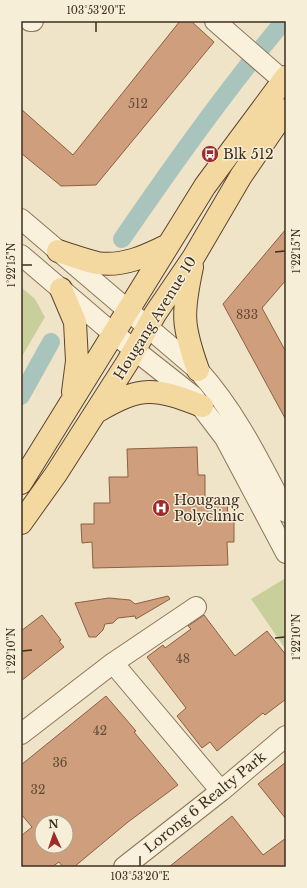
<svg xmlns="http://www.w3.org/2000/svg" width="307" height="888" font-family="'Libre Baskerville',serif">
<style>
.green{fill:#c9cf9b}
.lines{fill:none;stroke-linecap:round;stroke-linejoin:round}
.canal{stroke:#a9c4bc;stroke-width:18}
.building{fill:#cf9f7d;stroke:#8d5f41;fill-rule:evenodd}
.minor-casing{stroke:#8d765c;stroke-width:22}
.major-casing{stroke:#5b4430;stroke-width:24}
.minor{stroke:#faf1dc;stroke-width:20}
.major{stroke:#f3d9a0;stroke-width:22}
.ticks{fill:none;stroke:#3d2e20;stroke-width:1.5}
.labels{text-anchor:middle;stroke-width:3;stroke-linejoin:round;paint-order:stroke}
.number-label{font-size:12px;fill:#624a37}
.poi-label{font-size:14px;fill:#3d2e20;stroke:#f7eed8;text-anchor:start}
.street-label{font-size:14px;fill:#3d2e20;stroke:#f7eed8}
.neatline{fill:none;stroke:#3d2e20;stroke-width:1.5}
.ticks-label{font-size:10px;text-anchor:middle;fill:#3d2e20}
</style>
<rect width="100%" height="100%" fill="#f0e4c8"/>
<path class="green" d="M21,287L35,299L45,317L21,358Z
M284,579L286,583V650L251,599Z"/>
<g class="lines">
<path class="canal" d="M122,239C173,165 226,90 284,21
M21,396L51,342"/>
</g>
<path class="building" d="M180,21H191L214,42L96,185L61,186L21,153V109L73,155Z
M286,229V280L262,308L286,352V420L223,304Z
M197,447L198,475H205V500L227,499L228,518H234V542H227L228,565L93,568L92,542L82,543L81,524H94V503H110L109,477H128L127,449Z
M168,596L170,599L136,619L135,616L118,618L113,623L105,624L103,630L96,637H89L75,603L109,598L130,600L135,604Z
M42,615L61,640L59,641L64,647L21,681V631Z
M204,615L235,656L267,631L286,655V699L265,715L263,713L217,751L210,742L202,748L177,716L186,708L147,657L163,645L165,648L191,629L188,626Z
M106,696L136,731L134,732L178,785L128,822L74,867H63L59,862L52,867H21V836L32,827L21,814V765ZM42,822H66V846H42Z
M286,762V819L258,784Z
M232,816L263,855L286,838V867H169Z"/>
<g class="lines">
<defs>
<path id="minor" d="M30,21H33
M215,21L286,83
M21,219L198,370C236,412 260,462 286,512
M21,255L103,325L193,396L225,438L286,553
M113,663L221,791
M21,734L113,663L196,607
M124,867L221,791L286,736"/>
<path id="major" d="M58,251C71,255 84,260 97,263C123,267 146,256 168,245
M192,267C182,314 182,325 198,370
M61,289L75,322L77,361L73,392
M98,411C142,385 155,388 202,406
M21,483L205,186L286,77
M21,523L56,474L127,363L155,314L193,258L241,176L286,110"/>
</defs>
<use href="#minor" class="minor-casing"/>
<use href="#major" class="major-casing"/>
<use href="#minor" class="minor"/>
<use href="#major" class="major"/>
</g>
<path class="ticks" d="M96,22V32M275,252L285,251M22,265H32M275,638L285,637M22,651L32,650M140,856V866"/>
<defs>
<symbol id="bus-disc" viewBox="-11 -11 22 22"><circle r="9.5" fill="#9e2a2b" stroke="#f7eed8"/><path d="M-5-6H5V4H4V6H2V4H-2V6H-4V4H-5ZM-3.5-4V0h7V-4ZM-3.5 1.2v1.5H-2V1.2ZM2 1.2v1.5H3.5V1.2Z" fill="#fff"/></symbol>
<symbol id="hospital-disc" viewBox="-11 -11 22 22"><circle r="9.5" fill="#9e2a2b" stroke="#f7eed8"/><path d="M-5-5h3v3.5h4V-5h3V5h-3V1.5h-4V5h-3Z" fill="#fff"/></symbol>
</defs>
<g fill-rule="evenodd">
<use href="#bus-disc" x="200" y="144" width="20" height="20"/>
<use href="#hospital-disc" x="151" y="498" width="20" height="20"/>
</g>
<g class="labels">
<g class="number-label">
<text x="138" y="108">512</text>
<text x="247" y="319">833</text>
<text x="183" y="663">48</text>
<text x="100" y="735">42</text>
<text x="60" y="767">36</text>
<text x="38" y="794">32</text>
</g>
<g class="poi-label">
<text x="223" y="159">Blk 512</text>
<text x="174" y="505">Hougang<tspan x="174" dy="16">Polyclinic</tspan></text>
</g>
<g class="street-label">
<text transform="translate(155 318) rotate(-58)" y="5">Hougang Avenue 10</text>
<text transform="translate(205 802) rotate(-39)" y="5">Lorong 6 Realty Park</text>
</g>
</g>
<rect width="307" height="888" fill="none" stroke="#f7eed8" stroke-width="44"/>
<g transform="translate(54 834) rotate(357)"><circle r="19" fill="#f7eed8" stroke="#ada18e"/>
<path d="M0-3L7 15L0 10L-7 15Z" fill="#9e2a2b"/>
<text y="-6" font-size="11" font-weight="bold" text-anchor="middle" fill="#3d2e20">N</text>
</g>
<rect x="22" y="22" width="263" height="844" class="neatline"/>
<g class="ticks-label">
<text x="96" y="14">103°53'20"E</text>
<text transform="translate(296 251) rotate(-90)" y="4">1°22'15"N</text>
<text transform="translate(11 265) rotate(-90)" y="4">1°22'15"N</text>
<text transform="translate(296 637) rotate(-90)" y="4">1°22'10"N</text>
<text transform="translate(11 651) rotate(-90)" y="4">1°22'10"N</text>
<text x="140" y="880">103°53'20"E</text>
</g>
</svg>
